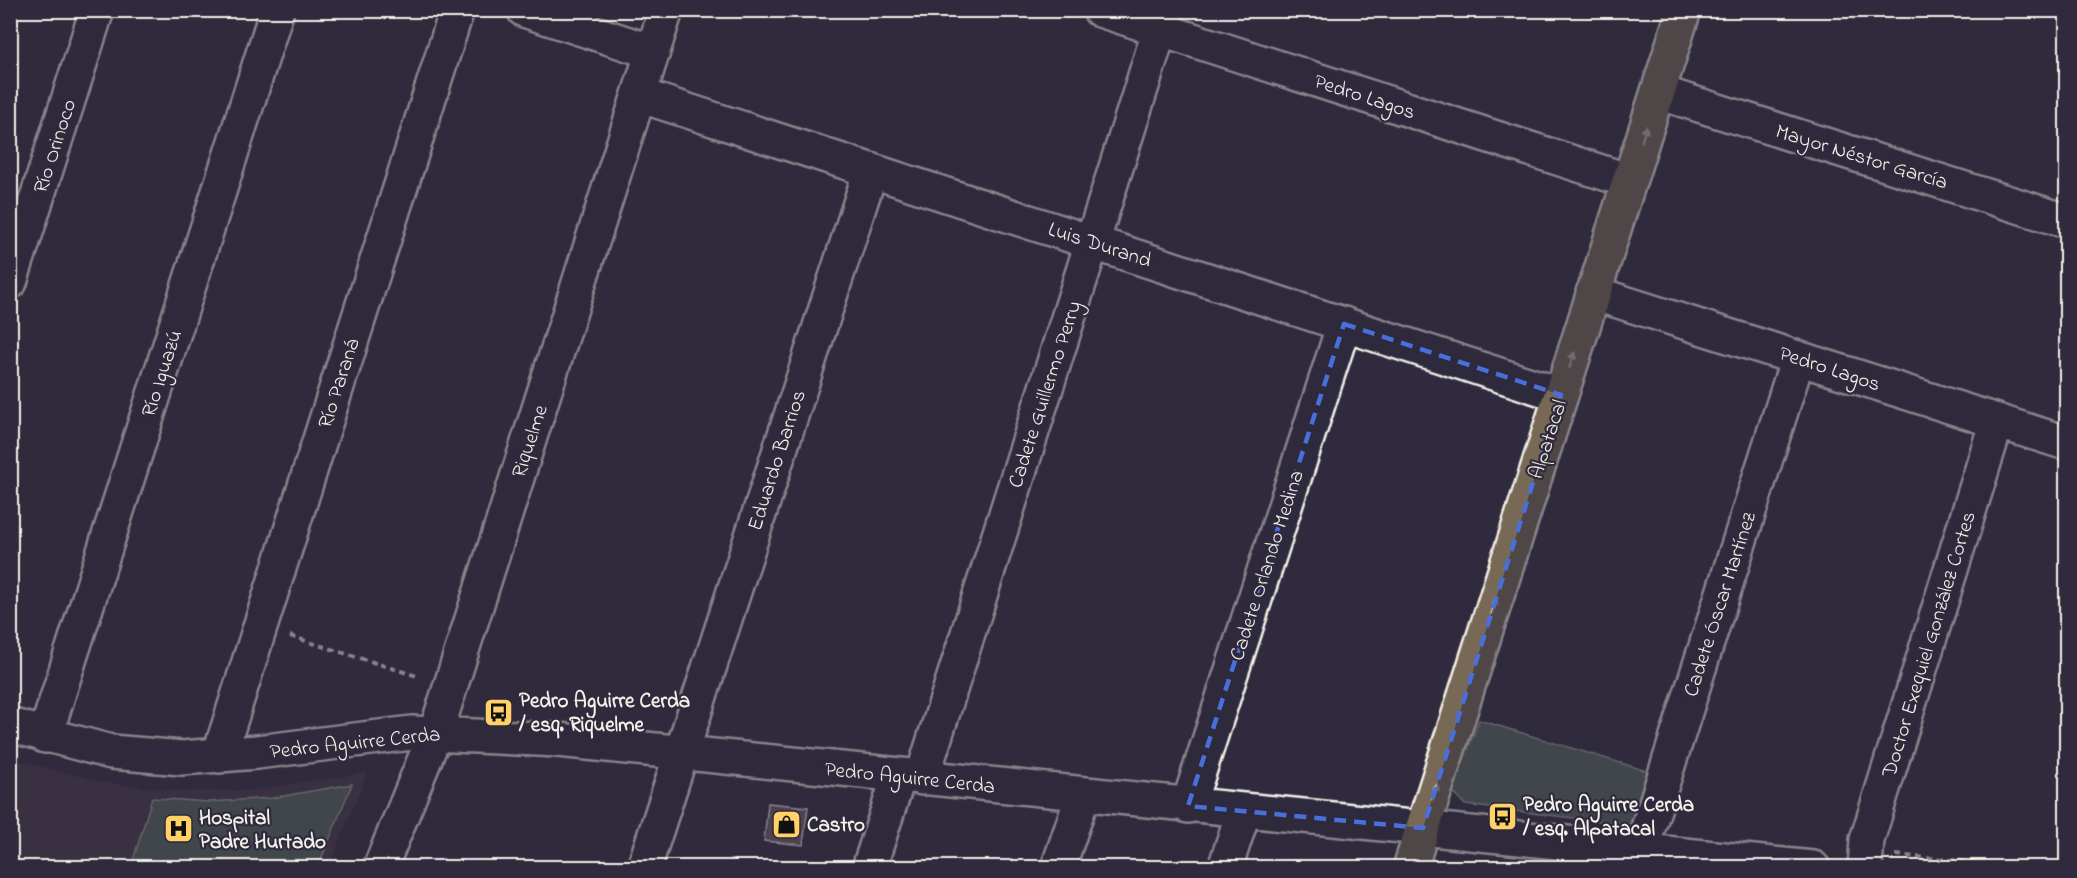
<svg xmlns="http://www.w3.org/2000/svg" width="2077" height="878" font-family="'Indie Flower',sans-serif">
<style>
.built{fill:#443949}
.green{fill:#586961;stroke:#a6ada4;stroke-width:1.5}
.building{fill:#755d65;stroke:#f4f1e8;stroke-width:1.5}
.lines{fill:none;stroke-linecap:round;stroke-linejoin:round}
.minor-casing{stroke:#f4f1e8;stroke-width:38}
.major-casing{stroke:#f4f1e8;stroke-width:38}
.path{stroke:#f4f1e8;stroke-width:4;stroke-dasharray:6 4.5;stroke-linecap:butt}
.minor{stroke:#2f2a3d;stroke-width:33}
.major{stroke:#776954;stroke-width:33}
.oneway{fill:#c2bbad}
.marked{fill:none;stroke:#486fdb;stroke-width:4.5;stroke-dasharray:12 8;stroke-linejoin:round}
.labels{text-anchor:middle;stroke-width:4.5;stroke-linejoin:round;paint-order:stroke}
.street-label{font-size:21px;fill:#f4f1e8;stroke:#2f2a3d}
.poi-label{font-size:21px;font-weight:bold;fill:#f4f1e8;stroke:#2f2a3d;text-anchor:start}
</style>
<rect width="100%" height="100%" fill="#2f2a3d"/>
<filter id="ink" filterUnits="userSpaceOnUse"><feTurbulence type="fractalNoise" baseFrequency=".0167" numOctaves="2"/><feDisplacementMap in="SourceGraphic" scale="12" xChannelSelector="R" yChannelSelector="G"/><feConvolveMatrix kernelMatrix="1 2 1 2 8 2 1 2 1" color-interpolation-filters="sRGB"/></filter>
<g filter="url(#ink)">
<path class="built" d="M10,758L102,782L177,791L254,790L368,772L329,867L11,868Z"/>
<path class="green" d="M1479,720L1647,771L1630,825L1465,805L1452,791Z
M352,784L318,867H131L152,798L209,802L272,798Z"/>
<path class="building" d="M768,803L808,807L803,845L764,841Z"/>
<g class="lines">
<defs>
<path id="minor" d="M524,10L653,52
M1100,10L1629,181
M1658,92L2066,221
M639,95L1561,395
M10,282L97,10
M1593,293L2066,443
M10,725L111,752L182,758L257,752L412,733L558,740L1813,868
M45,736L277,10
M219,756L457,10
M922,778L1166,10
M1188,806L1344,324
M1641,850L1798,358
M380,868L436,732L666,10
M644,868L871,170
M869,868L899,776
M1058,868L1083,795
M1225,868L1244,810
M1865,868L1867,840L1997,421"/>
<path id="major" d="M1410,868L1684,10"/>
</defs>
<use href="#minor" class="minor-casing"/>
<use href="#major" class="major-casing"/>
<path class="path" d="M290,636L420,677
M1896,855L2038,868"/>
<use href="#minor" class="minor"/>
<use href="#major" class="major"/>
</g>
<defs><path id="oneway-solid" d="M-6-.8H1V-3.2L6.5 0L1 3.2V.8H-6Z" transform="scale(1.5)"/></defs>
<g class="oneway">
<use href="#oneway-solid" transform="translate(1644 134) rotate(-72)"/>
<use href="#oneway-solid" transform="translate(1572 360) rotate(-72)"/>
<use href="#oneway-solid" transform="translate(1494 606) rotate(-72)"/>
<use href="#oneway-solid" transform="translate(1435 792) rotate(-72)"/>
</g>
</g>
<path d="M0 0H2077V878H0ZM1344,324L1561,395L1423,828L1188,806Z" fill="#2f2a3d" fill-opacity=".55" fill-rule="evenodd"/>
<path class="marked" d="M1344,324L1561,395L1423,828L1188,806Z"/>
<defs>
<symbol id="bus-square" viewBox="-11 -11 22 22"><rect x="-9" y="-9" width="18" height="18" rx="4" fill="#ffd166" stroke="#2f2a3d"/><path d="M-5-6H5V4H4V6H2V4H-2V6H-4V4H-5ZM-3.5-4V0h7V-4ZM-3.5 1.2v1.5H-2V1.2ZM2 1.2v1.5H3.5V1.2Z" fill="#111"/></symbol>
<symbol id="shop-square" viewBox="-11 -11 22 22"><rect x="-9" y="-9" width="18" height="18" rx="4" fill="#ffd166" stroke="#2f2a3d"/><path d="M-5-2.5h2.3a2.7 3.5 0 0 1 5.4 0H5L5.5 6h-11ZM-1.5-2.5h3a1.5 2.3 0 0 0-3 0Z" fill="#111"/></symbol>
<symbol id="hospital-square" viewBox="-11 -11 22 22"><rect x="-9" y="-9" width="18" height="18" rx="4" fill="#ffd166" stroke="#2f2a3d"/><path d="M-5-5h3v3.5h4V-5h3V5h-3V1.5h-4V5h-3Z" fill="#111"/></symbol>
</defs>
<g fill-rule="evenodd">
<use href="#bus-square" x="482" y="696" width="33" height="33"/>
<use href="#bus-square" x="1486" y="800" width="33" height="33"/>
<use href="#shop-square" x="770" y="808" width="33" height="33"/>
<use href="#hospital-square" x="162" y="812" width="33" height="33"/>
</g>
<g class="labels">
<g class="street-label">
<text transform="translate(1365 96) rotate(18)" y="7">Pedro Lagos</text>
<text transform="translate(54 146) rotate(-72)" y="7">Río Orinoco</text>
<text transform="translate(1862 156) rotate(17)" y="7">Mayor Néstor García</text>
<text transform="translate(1100 244) rotate(18)" y="7">Luis Durand</text>
<text transform="translate(1830 368) rotate(18)" y="7">Pedro Lagos</text>
<text transform="translate(161 373) rotate(-72)" y="7">Río Iguazú</text>
<text transform="translate(338 383) rotate(-72)" y="7">Río Paraná</text>
<text transform="translate(1044 394) rotate(-72)" y="7">Cadete Guillermo Perry</text>
<text transform="translate(1547 439) rotate(-72)" y="7">Alpatacal</text>
<text transform="translate(529 441) rotate(-72)" y="7">Riquelme</text>
<text transform="translate(776 460) rotate(-72)" y="7">Eduardo Barrios</text>
<text transform="translate(1266 565) rotate(-72)" y="7">Cadete Orlando Medina</text>
<text transform="translate(1719 604) rotate(-72)" y="7">Cadete Óscar Martínez</text>
<text transform="translate(1928 644) rotate(-73)" y="7">Doctor Exequiel González Cortes</text>
<text transform="translate(355 742) rotate(-6)" y="7">Pedro Aguirre Cerda</text>
<text transform="translate(910 777) rotate(6)" y="7">Pedro Aguirre Cerda</text>
</g>
<g class="poi-label">
<text x="519" y="707">Pedro Aguirre Cerda<tspan x="519" dy="24">/ esq. Riquelme</tspan></text>
<text x="1523" y="811">Pedro Aguirre Cerda<tspan x="1523" dy="24">/ esq. Alpatacal</tspan></text>
<text x="199" y="824">Hospital<tspan x="199" dy="24">Padre Hurtado</tspan></text>
<text x="807" y="831">Castro</text>
</g>
</g>
<rect width="2077" height="878" fill="none" stroke="#2f2a3d" stroke-width="36"/>
<rect x="18" y="18" width="2041" height="842" fill="none" stroke="#f4f1e8" stroke-width="2" filter="url(#ink)"/>
</svg>
